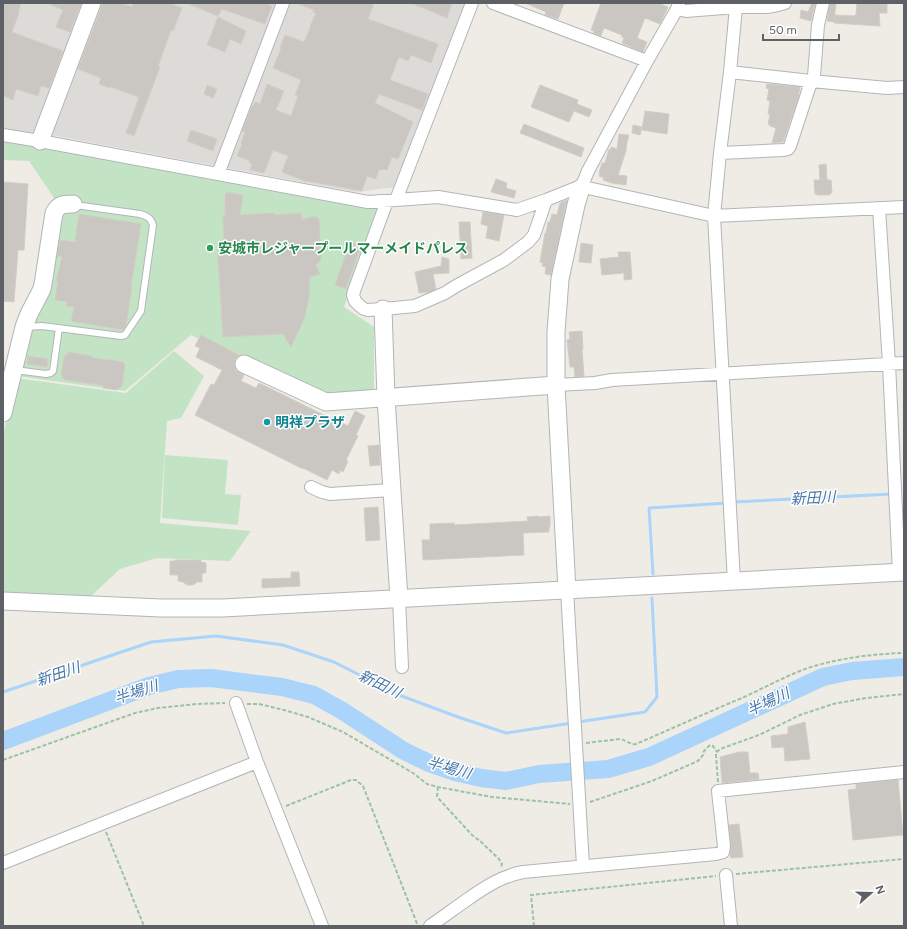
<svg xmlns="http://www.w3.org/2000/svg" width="907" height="929" font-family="Figtree,'Noto Sans JP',sans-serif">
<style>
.industrial{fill:#dddbd7}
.green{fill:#c3e4c4}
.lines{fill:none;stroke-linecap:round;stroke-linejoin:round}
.stream{stroke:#aad4f9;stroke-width:3}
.river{stroke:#aad4f9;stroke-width:18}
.building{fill:#cac7c2;stroke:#d2cec3}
.lane-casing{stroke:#b2b5b9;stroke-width:8}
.street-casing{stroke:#b2b5b9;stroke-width:14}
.secondary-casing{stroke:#b1b4b9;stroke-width:19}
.path{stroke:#9bc2a7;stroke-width:2;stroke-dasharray:4 2;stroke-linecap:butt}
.lane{stroke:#fff;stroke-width:6}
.street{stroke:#fff;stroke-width:12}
.secondary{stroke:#fff;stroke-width:17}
.leisure-dot{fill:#2e9e5b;stroke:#fff;stroke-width:1.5}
.culture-dot{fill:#0f9aa8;stroke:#fff;stroke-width:1.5}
.labels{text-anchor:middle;stroke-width:3;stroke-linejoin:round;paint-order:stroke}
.leisure-label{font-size:14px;font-weight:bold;fill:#27864d;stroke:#fff;text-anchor:start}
.culture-label{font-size:14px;font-weight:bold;fill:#0d838f;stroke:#fff;text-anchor:start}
.water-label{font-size:15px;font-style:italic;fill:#4875aa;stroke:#fff}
</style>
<rect width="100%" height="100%" fill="#eeece5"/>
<path class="industrial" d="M3,3H466L396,187L356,192L51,135L3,129Z"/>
<path class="green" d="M3,141L50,148L376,206L378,212L344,307L374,327V394L324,397L191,335L125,391L17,376L49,284L61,211L54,198L29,161L3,160Z
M174,351L204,376L181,418L167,421L160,523L251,531L230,561L157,558L120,569L89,598L3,594V436L16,378L126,393Z
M165,455L228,460L225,494L241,495L238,525L162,518Z"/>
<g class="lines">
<path class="stream" d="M734,502L892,494
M653,574L649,508L727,503
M3,692L151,642L216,636L283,645L334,662L399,695L458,717L506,733L572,723
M578,722L645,712L657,697L652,598"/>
<path class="river" d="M3,741L149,686L178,679L211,678L282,687L314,695L341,710L404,751L429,763L455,772L481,778L506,781L539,774L608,769L649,757L823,677L852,671L904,667"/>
</g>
<path class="building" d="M3,3H21L18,13H19L12,32L63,51L49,88L41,86L38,96L16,89L13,100L3,96Z
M48,3H81L70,32L56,27L63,10Z
M103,3H120L132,7L133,3H169L182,8L173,31L171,30L158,67H160L134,136L126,133L139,97L111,87L110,88L99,84L101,78L78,69Z
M186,3H270L269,5L272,6L265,24L222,9L218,16Z
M296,3H374L368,19L438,44L431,63L411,55L408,61L399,57L390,80L428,94L422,110L379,94L375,103L413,122L398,159L392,157L387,170L382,169V170L379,169L376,179L367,176L362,191L323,184L307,181V182L282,172L288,156L273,150L264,173L250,170L252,164L249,163L250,161L237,156L242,144L241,143L245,132L242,131L252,106H253L255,102L260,104L267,84L284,91L276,110L291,116L298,96L295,95L301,80L273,68L281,49L280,48L285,35L304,42L311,26H310L316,13L313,12L314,10Z
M411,3H452L447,18Z
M525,3H564L558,19L545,15L546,12Z
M601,3H658L668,7L660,24L645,18L637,38L647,42L643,52L622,43L624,38L622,37V35L604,28L601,36L593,33L594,31L591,30Z
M812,3H815L811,21L800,18L801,10L808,12Z
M830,3H836L834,22L827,21Z
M857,3L887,4V13H879L880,26L834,23L835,15L855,16V15H856Z
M218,17L246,31L241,44L230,39L225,52L207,45Z
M767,84L800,87L798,98L783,142L772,143L776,128L770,126V125L768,124L770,114H768L770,101L767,100L769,89L766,88Z
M207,85L217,89L213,98L204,94Z
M540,85L578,100L577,104L592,110L589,117L574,111L569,122L531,107Z
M645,111L669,114L667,134L642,130Z
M524,124L584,148L581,157L520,133Z
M633,125L642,127L640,135L632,133Z
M191,130L217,139L213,151L187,141Z
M619,134L629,135L627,142L626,151L618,175L627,176L626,185L612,183L603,180L604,178L599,176L600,173H599L602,163H605L609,149L611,150V147L617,149Z
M826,164L827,180H831L832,193H830V195H817V194H815L814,180H820L819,165Z
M496,179L507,183L506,188L516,191L514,198L491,192Z
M3,182L28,184L24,250H18L14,302L3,301Z
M226,192L243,195L240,215L275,213V215L302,213V220L314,216L316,217L319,219L321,258V260L316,265L320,274L310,277L309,297L305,316L300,328L291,347L283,334L223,337L217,245H224L223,216H225V197Z
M567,200L551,275L545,274L546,267L542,266L543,263L540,262L545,233H546L548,222H550L552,214L557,215L560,203Z
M483,212L504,215L499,241L486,238L488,226L481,224Z
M79,214L141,224L131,287H132L126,326L123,330L71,321L74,307L66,306L67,302L55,300L58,281H56L62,257L57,256L60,240L75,242Z
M459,222H470L472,258L461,259Z
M350,242L361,246L346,289L335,285Z
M581,243L593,245L591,263L579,262Z
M618,252H630L632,279L624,280V273L602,275L600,259L619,257Z
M442,257L449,259V273L433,274L436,289L429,292L419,293L415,272L441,266Z
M582,331L583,349H582L584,376L575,377L574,367H570L567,340L570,339L569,332Z
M201,335L239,355L235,359L234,364L236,370L244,375L241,381L256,388L259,383L330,418L331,417L348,426L355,411L365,416L356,435L358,436L346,460L348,461L343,472L340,470L339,474L332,470L327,480L303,468V469L195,415L211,384L214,385L222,370L196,357L200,348L195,346Z
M68,352L92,356V357L94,358L124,362V364H125L122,387H120V389L118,388L117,390L103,388V386L101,385L64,380L65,379L62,378L63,376H61L64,356H66V353L68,354Z
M28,356L48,359L47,367L27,364Z
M379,445L380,465L370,466L368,446Z
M378,507L380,540L366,541L364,508Z
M538,516V517L550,516V527H549V532L523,533L524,555L423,560L422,540H430V524L454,523V525L528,521L527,517Z
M175,560H201V562L206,563V573H202V582H197L193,585H187L183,582L178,581V575H170V561H175Z
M291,572H299L300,586L262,588V579L291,578Z
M805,722L810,759L785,761L784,747L772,748L771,736L788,734V727Z
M739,752H748L750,773H758L759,779L722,783L720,757Z
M898,780L903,835L853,840L848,790L856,789V784Z
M739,824L743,857L731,858L730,854L731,845L729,825Z"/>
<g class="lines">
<defs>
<path id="lane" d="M25,327L42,326L121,336L125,335L141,311L153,225C151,218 147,216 140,214L75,205
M15,370L46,374L51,373L53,371L59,328"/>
<path id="street" d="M493,3L647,61
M677,9L686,11L736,7H767L778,5L785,3
M730,72L811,81L887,88L904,87
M3,135L40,141L368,202L438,197L517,210L546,200L576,188H588L714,216L904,207
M720,153L784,150L788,149L790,146L809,88L814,76L818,25L823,3
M218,174L283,3
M581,188L588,171L647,61L677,9L679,3
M396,200L472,3
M387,201L354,291L353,295L355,301L360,306L364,309L368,310L383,309L415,306L445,293L456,286L504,260L528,242L534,235L546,200
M879,208L889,364L899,573
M556,385L595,383L612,380L904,363
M311,487L322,492L330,494L391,490
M734,582L714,216L720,153L730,72L736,7
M567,590L583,866
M399,599L402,667
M236,703L257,762L322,926
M3,863L257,762
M726,875L731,926
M430,926C443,917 455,908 468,899C485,887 502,876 523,872L716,854L723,852L724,846L718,791L904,772"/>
<path id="secondary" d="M40,141L92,3
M383,309L386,398L399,599
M244,364L326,402L556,385
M3,413L24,327L29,314L42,289L44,278L54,213C59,204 63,204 73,204
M567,590L556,385V332L560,279L576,205L581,188
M3,601L161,608H223L904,572"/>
</defs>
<use href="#lane" class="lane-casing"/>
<use href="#street" class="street-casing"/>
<use href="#secondary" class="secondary-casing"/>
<path class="path" d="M247,704H259L284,710L308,717L343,732L413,773L427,784L438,787L492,797L570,804
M586,743L620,739C626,740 630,745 636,744C671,729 706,713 742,698C764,688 785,676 808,668C839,658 872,654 904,653
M3,760L135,713L158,708L197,704L225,703
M718,782L716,756V753L720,749L759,735L800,715L833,704L866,698L904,694
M438,787L437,796L439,799L472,835L480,841L499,859L502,864L501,867
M590,802L652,781L698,761L703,755L704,751L710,745L713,746L717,752
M286,806L351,780H356L363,786L418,926
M106,832L144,926
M736,874L904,859
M534,926L531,895L716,876"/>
<use href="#lane" class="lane"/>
<use href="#street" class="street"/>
<use href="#secondary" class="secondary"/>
</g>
<circle class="leisure-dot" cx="210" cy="248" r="4"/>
<circle class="culture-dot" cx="267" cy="422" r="4"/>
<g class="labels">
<g class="leisure-label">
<text x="218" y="253">安城市レジャープールマーメイドパレス</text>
</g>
<g class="culture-label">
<text x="275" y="427">明祥プラザ</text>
</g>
<g class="water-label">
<text transform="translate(813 498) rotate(-3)" y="5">新田川</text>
<text transform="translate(58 674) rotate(-19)" y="5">新田川</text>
<text transform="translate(380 684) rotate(26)" y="5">新田川</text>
<text transform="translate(136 692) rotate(-18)" y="5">半場川</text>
<text transform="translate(768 702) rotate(-25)" y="5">半場川</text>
<text transform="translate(449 768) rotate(16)" y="5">半場川</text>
</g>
</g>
<rect width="907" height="929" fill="none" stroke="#5d6064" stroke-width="8"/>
<g transform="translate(871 893) rotate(70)" stroke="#ffffff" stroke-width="3" paint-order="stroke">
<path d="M0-3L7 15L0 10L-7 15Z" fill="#5d6064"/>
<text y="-6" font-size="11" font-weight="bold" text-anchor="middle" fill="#5d6064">N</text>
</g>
<path d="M763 34v6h76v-6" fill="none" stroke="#5d6064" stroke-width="2"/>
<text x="769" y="34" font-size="12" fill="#5d6064" stroke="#ffffff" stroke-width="3" paint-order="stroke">50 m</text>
</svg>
